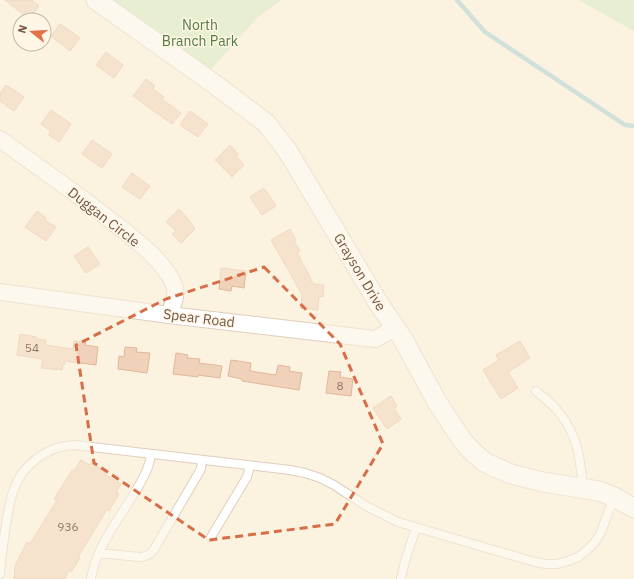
<svg xmlns="http://www.w3.org/2000/svg" width="634" height="579" font-family="'IBM Plex Sans',sans-serif">
<style>
.green{fill:#cfe8c0}
.lines{fill:none;stroke-linecap:round;stroke-linejoin:round}
.stream{stroke:#9dcad5;stroke-width:4.5}
.building{fill:#f0d1b9;stroke:#e2b89a}
.service-casing{stroke:#dfcebd;stroke-width:10}
.minor-casing{stroke:#dfcebd;stroke-width:18}
.tertiary-casing{stroke:#dfcebd;stroke-width:21}
.service{stroke:#fff;stroke-width:8}
.minor{stroke:#fff;stroke-width:16}
.tertiary{stroke:#fff;stroke-width:19}
.marked{fill:none;stroke:#d86e48;stroke-width:3;stroke-dasharray:8 5;stroke-linejoin:round}
.labels{text-anchor:middle;stroke-width:3;stroke-linejoin:round;paint-order:stroke}
.number-label{font-size:12px;fill:#917665}
.park-label{font-size:14px;fill:#537c43;stroke:#fff6e6}
.street-label{font-size:14px;fill:#715849;stroke:#fff6e6}
</style>
<rect width="100%" height="100%" fill="#fbf2e0"/>
<path class="green" d="M111,0H281L257,18L199,83L160,52L167,38Z
M578,0H634V31L582,2Z"/>
<g class="lines">
<path class="stream" d="M457,0L485,32L625,125L634,126"/>
</g>
<path class="building" d="M5,0H32L39,6L29,19Z
M60,24L80,38L70,51L51,36Z
M106,52L123,65L114,78L96,65Z
M146,79L155,86L153,89L164,97L162,99L181,113L172,124L133,96Z
M6,85L24,97L14,111L0,101V94Z
M51,110L71,124L59,142L49,135L51,131L41,124Z
M190,111L208,124L198,137L180,125Z
M92,140L112,154L102,168L82,154Z
M230,145L238,154L236,156L244,165L232,177L215,160Z
M132,173L150,186L140,199L122,187Z
M264,188L276,206L262,215L250,197Z
M179,209L189,220L195,229L181,243L172,234L176,231L166,222Z
M37,211L46,218L45,220L56,227L46,241L25,227Z
M290,229L296,240L294,241L300,251L297,253L308,273L313,284L324,285L323,297L319,296L318,310L301,308L302,295L289,271L271,240Z
M88,247L100,264L86,273L74,256Z
M221,268L246,271L244,288L232,286L231,291L219,289Z
M20,334L36,337V339L46,340L45,345L73,349L74,341L86,342L85,345L98,347L96,365L65,361V364H63L62,370L41,368L43,359L17,355Z
M520,341L530,358L508,372L518,388L501,399L483,370L499,360L496,355Z
M125,347L137,348L136,352L150,353L147,373L118,369L119,356L124,357Z
M176,353L188,355L187,358L200,359L199,363L222,366L220,378L198,375V377L173,374Z
M231,360L251,363L250,371L276,375L278,365L290,367L289,371L302,373L299,390L242,381V379L228,376Z
M329,371L341,372L340,377L353,379L351,396L326,393Z
M391,396L397,406L394,408L401,419L387,429L373,408Z
M81,460L89,465L91,463L105,471L104,474L121,484L116,492L119,494L109,511L107,509L78,557L80,558L71,572L69,570L65,579H14L15,566L27,542L30,544L57,500L54,499L58,493L72,470L74,471Z"/>
<g class="lines">
<defs>
<path id="service" d="M536,391C543,397 551,403 557,410C578,434 580,458 583,488
M211,537L247,477L250,466
M99,553L139,557C145,557 149,555 153,551L201,469L202,460
M0,574C1,560 3,545 5,531C7,518 9,504 13,492C22,464 47,446 75,445L290,470L305,473L320,478L334,485L366,506L398,522L490,549L535,562L546,564H557L568,561L578,557L587,550L595,542L601,532L614,497
M91,579C97,540 130,507 146,472C149,466 150,460 151,454
M401,579L405,561L416,528"/>
<path id="minor" d="M0,139C32,163 65,185 96,209C119,227 167,260 175,288C177,297 172,306 169,315
M0,292L169,315L375,339L395,328"/>
<path id="tertiary" d="M96,0L213,83L266,123L287,150L379,304L403,339L437,402L462,440L470,449L484,462L511,474L543,482L599,491L614,497L634,508"/>
</defs>
<use href="#service" class="service-casing"/>
<use href="#minor" class="minor-casing"/>
<use href="#tertiary" class="tertiary-casing"/>
<use href="#service" class="service"/>
<use href="#minor" class="minor"/>
<use href="#tertiary" class="tertiary"/>
</g>
<path d="M0 0H634V579H0ZM264,267L340,344L383,444L335,524L209,540L94,463L76,345L166,299Z" fill="#fbf2e0" fill-opacity=".55" fill-rule="evenodd"/>
<path class="marked" d="M264,267L340,344L383,444L335,524L209,540L94,463L76,345L166,299Z"/>
<g class="labels">
<g class="number-label">
<text x="32" y="352">54</text>
<text x="340" y="390">8</text>
<text x="68" y="531">936</text>
</g>
<g class="park-label">
<text x="200" y="30">North<tspan x="200" dy="16">Branch Park</tspan></text>
</g>
<g class="street-label">
<text transform="translate(104 217) rotate(38)" y="5">Duggan Circle</text>
<text transform="translate(360 272) rotate(59)" y="5">Grayson Drive</text>
<text transform="translate(199 318) rotate(7)" y="5">Spear Road</text>
</g>
</g>
<g transform="translate(32 32) rotate(287)"><circle r="19" fill="#fff6e6" stroke="#c6b7a7"/>
<path d="M0-3L7 15L0 10L-7 15Z" fill="#e37048"/>
<text y="-6" font-size="11" font-weight="bold" text-anchor="middle" fill="#715849">N</text>
</g>
</svg>
